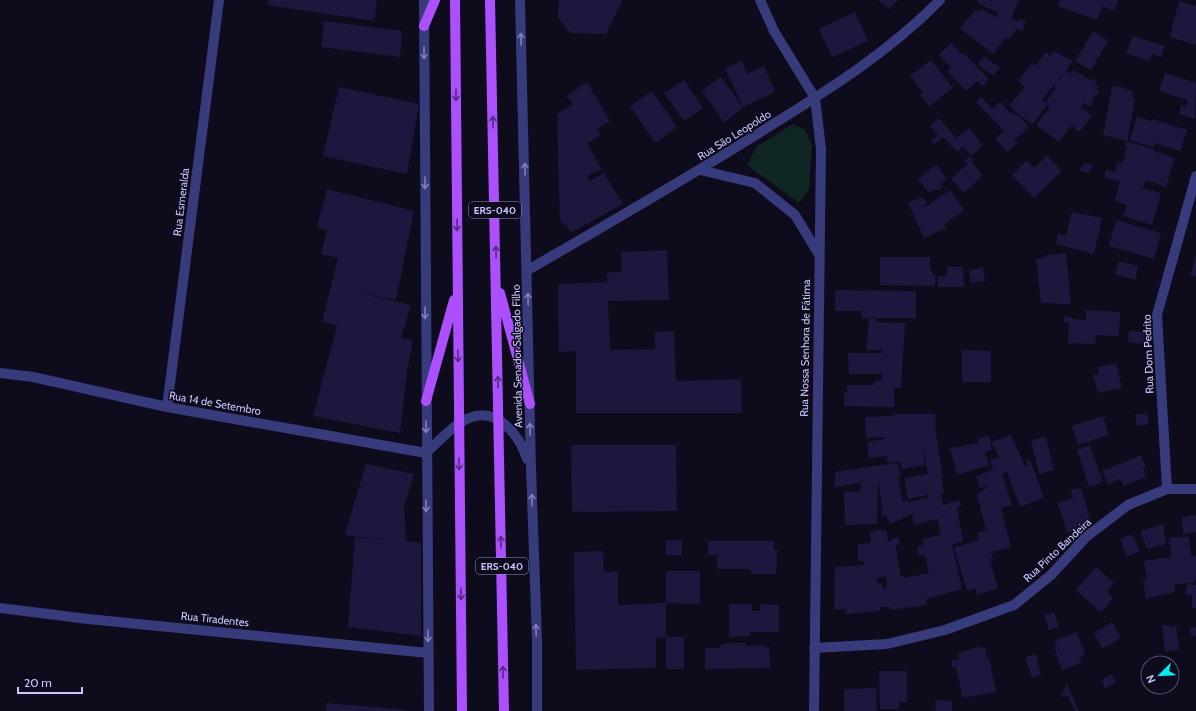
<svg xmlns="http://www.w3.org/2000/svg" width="1196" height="711" font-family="Cabin,sans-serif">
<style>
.green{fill:#0f2623}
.building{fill:#1c183d;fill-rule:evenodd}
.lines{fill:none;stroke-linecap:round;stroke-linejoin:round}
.minor{stroke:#373a7b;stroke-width:10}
.major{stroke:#ac50fd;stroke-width:10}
.oneway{stroke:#8080bc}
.oneway2{stroke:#552a81}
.labels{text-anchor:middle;stroke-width:3;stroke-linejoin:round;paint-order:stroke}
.shield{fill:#0d0b1c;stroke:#918fba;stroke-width:1}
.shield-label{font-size:10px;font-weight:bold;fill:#c9c7fe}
.street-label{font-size:11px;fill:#c9c7fe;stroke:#0d0b1c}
</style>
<rect width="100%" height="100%" fill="#0d0b1c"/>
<path class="green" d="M793,124L805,130L812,145L809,190L799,203L747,165L756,147Z"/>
<path class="building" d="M268,0H377L374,21L267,5Z
M559,0H623L606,34L570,33L558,18Z
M878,0H898L889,9Z
M978,0H1019L1011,18L1018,22L1020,19L1026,22L1022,32L1017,29L1009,39L1006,37L993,54L960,28L975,10L978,12L981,9L996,17L998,13L977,3Z
M1060,0H1118L1114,11L1103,6L1097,20L1058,6Z
M1179,1L1196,6V45L1170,37Z
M855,12L868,41L832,57L819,29Z
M324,21L402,31L400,57L321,47Z
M1093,31L1108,41L1091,70L1075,61Z
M1133,36L1165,46L1161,57L1152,54L1149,61L1126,53Z
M951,43L963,55L965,54L989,79L982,86L977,81L966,91L947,71L951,67L939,55Z
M1054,51L1073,61L1058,80L1059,81L1066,70L1072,74L1074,70L1091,81L1093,78L1096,81L1095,83L1098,86L1097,89L1099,91L1097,95L1095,94L1091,107L1084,103L1081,108L1089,112L1087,113L1092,116L1079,132L1072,125L1059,142L1036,125L1050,107L1047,105L1032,125L1009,106L1025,87L1018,81L1032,63L1035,66L1046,52L1050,56ZM1053,86L1056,88L1045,103L1042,100Z
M984,56L1000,68L993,76L978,64Z
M931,60L953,88L929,106L920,95L923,92L910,76Z
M742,61L747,74L764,66L775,92L743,107L724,123L702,90L721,77L743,107L725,68Z
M1165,73L1196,83L1195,119L1179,114L1181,105L1186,107L1188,100L1159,91Z
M684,80L703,108L684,121L664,93Z
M587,82L610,121L597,129L601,135L587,143L601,169L587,176L590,181L604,173L623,204L572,232L560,221L557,114L573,104L566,96Z
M1117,86L1133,91L1132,98L1135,99L1127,142L1154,149L1153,151L1175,158L1166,187L1146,180L1143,188L1161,193L1152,225L1123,216L1127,205L1115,201L1120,182L1104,177L1106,169L1115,173L1117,162L1123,163L1127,146H1125L1126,141L1103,135L1112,87Z
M339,87L419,104L407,174L323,156Z
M652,91L677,127L655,143L630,106Z
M981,97L992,109L1000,102L1010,113L1020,116L1029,128L1014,140L1017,143L1007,152L995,139L1004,131L976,102Z
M1137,117L1152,121V119L1187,130L1180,151L1155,143L1153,147L1130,140Z
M939,118L956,138L969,128L983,146L971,156L963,147L957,152L943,137L934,145L931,141L938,135L930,126Z
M970,156L973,160L971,162L983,175L964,193L951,179L967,164L964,161Z
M1047,156L1062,171L1034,198L1012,175L1027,160L1034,168Z
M1084,163L1092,165L1089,173L1080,171Z
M936,164L947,179L940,184L943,187L938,190L936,188L929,193L918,179Z
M327,189L414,211L396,300L351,291L411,305L401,338L413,340L407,372L400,433L313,416L337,325L322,322L338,258L321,254L327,231L317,226Z
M950,190L964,210L944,225L947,228L924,238L908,203L922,197L927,203L924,205L925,207Z
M1072,212L1102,218L1094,254L1056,244L1058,234L1066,236Z
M1116,220L1161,233L1154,259L1109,246Z
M667,250L669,300L608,301L610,350L655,349V332L674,331L676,381L741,379L742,413H576V351L559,352L558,284L607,282V273L622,271L621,252Z
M1066,253L1071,304L1041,303L1036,259L1046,258V255Z
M1196,255V277L1190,275Z
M880,257H930V269L932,270V274H935V286L880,285Z
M1119,261L1138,266L1135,280L1115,274Z
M947,267H962L965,287H938V276H947Z
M983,268L985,281L971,283L969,270Z
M835,290L916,291V318H862V311H835Z
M1086,310L1120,312L1119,336L1096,335L1095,344L1068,343L1069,323L1064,322V316L1071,317L1072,319L1086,320Z
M869,319H876V322L905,323L901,388H894V407L844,406V393H847V385H874L875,381H882V374H849L848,353H882V350H866Z
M1129,331L1145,332L1144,344L1128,342Z
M962,350L991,351V382H962Z
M1116,363L1122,388L1098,393L1093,375L1099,374L1098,367Z
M1147,413L1149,424L1137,426L1135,415Z
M893,414H935L936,426L935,427L943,477H941L944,493L941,494L943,505L960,500L961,506L957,507L963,541L952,545L962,589L926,599V605L890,610L889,607H880V611L846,614L845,609L834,610L835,567L864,565V561H858V544L871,543L870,532L881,529V531L886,530L888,541L893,540V538L898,537L900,544L896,545V550L901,576H904V578L929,573L925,555L919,556L917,547L923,545L922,539L941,535L937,519L914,525L912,514L890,524L886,515L881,517L883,511L878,481L877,524L845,525L844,492L861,491V483L835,487V472L895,463L898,464L901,477L898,478L903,502L907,499L910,507L909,502L928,497L927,495L908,499L904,478L928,474L924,452H923L925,465L902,469L900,461L888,463L886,456L869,458L867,442L885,439V437L866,438L865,417L892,416L894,418ZM886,577L887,589H883L882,583L878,584L877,578Z
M1103,416L1109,435L1078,445L1072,426Z
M1011,435L1025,466L1028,465L1026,461L1030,459L1044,498L1020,507L1007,472L1002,474L1012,505L1001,508L1011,547L991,552L993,560L990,561L998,588L977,595L975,588L967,591L954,548L979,540L977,533L986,530L977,495L989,485L980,488L976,476L993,470L990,461L999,457L992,442Z
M989,436L992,450L985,452L989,465L957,475L950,448L979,443L978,439Z
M1046,437L1054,470L1039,474L1031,440Z
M571,445H676L677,511L572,512Z
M1090,445L1103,482L1089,487L1077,450Z
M1141,455L1146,467L1143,468L1146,477L1123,486L1120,479L1108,485L1102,470L1105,469L1106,470Z
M366,464L414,474L404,507L406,541L421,543V636L348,627L355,537L388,540L345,535Z
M1081,488L1090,518L1085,523L1086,527L1067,533L1058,503L1073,498L1071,490Z
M1196,515V532L1183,534L1182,517Z
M1163,524L1166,544L1147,549L1141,531Z
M1129,535L1130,536L1133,535L1140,551L1127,557L1120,539Z
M1189,537L1191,556H1196V580H1194V583L1174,584L1175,592L1146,599L1143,580L1147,579L1144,561L1171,557L1169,538Z
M666,540H682V555H666Z
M708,541H774V550H777L776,574H751V569H717V555H708Z
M603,551L604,572L618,571V605L666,603V637H684V669H666V637L656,638V668L576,670L574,552Z
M1096,567L1114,583L1107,592L1113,598L1101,613L1076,590Z
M666,571H700V604L666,603Z
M1187,584L1196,585V608H1192V595H1185Z
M729,604H752V611H760V604L779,605V632H750V636L729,637Z
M1054,612L1059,627L1049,630L1045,615Z
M1112,622L1121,638L1102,649L1094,633Z
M1169,625V627L1176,626L1179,650L1165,652L1162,626Z
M1196,627V636H1191L1190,628Z
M1077,632L1085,655L1079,657L1082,663L1062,670L1054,646L1057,645L1055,640Z
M731,643H746V646L763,645V647H769L770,668L705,669V648H720V645Z
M981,646V649L985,647L987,658H989L996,692L963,698L956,667L952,668V661L959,660L958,653Z
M1036,654L1041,675L1032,678L1025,657Z
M879,671H907V702H899V709H880Z
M1112,674L1116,682L1105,688L1101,680Z
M1067,683L1071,694L1079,711H1075L1068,695L1063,697L1062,694Z
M876,688L877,711H844V689Z
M935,700L952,701V711H936Z
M327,703L405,710V711H326Z"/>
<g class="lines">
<path class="minor" d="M424,0L429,711
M520,0L531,468L537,640V711
M760,0L774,31L815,98L821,149L814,711
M700,170L755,183L795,215L818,253
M528,270C609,223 691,176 770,126C830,89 890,51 940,0
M0,373L33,377L167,407L426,453
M167,407L219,0
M426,453C439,441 453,425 469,418C498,406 520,437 527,459
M1167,489L1157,315L1196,176
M0,608L88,619L428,653
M814,648L887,644L945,630L1014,605L1051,575L1086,537L1128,505L1167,489H1196"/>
<path class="major" d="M455,0L462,711
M490,0L504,711
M424,26L435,0
M500,293L530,404
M426,401L454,300"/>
</g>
<defs><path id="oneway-shaft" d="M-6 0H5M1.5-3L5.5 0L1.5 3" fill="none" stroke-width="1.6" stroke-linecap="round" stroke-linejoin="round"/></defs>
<g class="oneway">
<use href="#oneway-shaft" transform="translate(521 39) rotate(-92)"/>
<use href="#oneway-shaft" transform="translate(424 53) rotate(90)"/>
<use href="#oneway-shaft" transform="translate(525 169) rotate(-92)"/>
<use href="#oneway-shaft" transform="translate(425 183) rotate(90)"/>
<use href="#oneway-shaft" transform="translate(528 299) rotate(-91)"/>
<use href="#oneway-shaft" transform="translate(425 313) rotate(90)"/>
<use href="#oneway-shaft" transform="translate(426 427) rotate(90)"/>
<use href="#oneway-shaft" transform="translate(530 429) rotate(-91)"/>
<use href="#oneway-shaft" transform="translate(532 500) rotate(-92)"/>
<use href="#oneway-shaft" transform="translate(426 506) rotate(89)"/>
<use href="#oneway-shaft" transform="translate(536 630) rotate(-92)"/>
<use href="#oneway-shaft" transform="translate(428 636) rotate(89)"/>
</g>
<g class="oneway2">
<use href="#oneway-shaft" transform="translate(456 95) rotate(90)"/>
<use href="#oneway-shaft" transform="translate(493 122) rotate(-91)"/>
<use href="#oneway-shaft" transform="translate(457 225) rotate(90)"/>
<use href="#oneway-shaft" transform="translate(496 252) rotate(-91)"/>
<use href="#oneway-shaft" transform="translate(458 356) rotate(89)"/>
<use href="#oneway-shaft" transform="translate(498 382) rotate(-91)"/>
<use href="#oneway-shaft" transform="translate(459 464) rotate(89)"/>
<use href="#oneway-shaft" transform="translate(501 542) rotate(-91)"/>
<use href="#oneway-shaft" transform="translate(461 594) rotate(89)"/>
<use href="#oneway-shaft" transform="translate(503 672) rotate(-91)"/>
</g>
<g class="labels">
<g class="shield">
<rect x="469" y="202" width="52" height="16" rx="3"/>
<rect x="476" y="558" width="52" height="16" rx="3"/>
</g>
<g class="shield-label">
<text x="495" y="214">ERS-040</text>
<text x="502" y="570">ERS-040</text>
</g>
<g class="street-label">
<text transform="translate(734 135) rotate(-32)" y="4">Rua São Leopoldo</text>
<text transform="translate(181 202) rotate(-83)" y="4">Rua Esmeralda</text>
<text transform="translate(805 348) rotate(-89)" y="4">Rua Nossa Senhora de Fátima</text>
<text transform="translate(1148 354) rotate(-92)" y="4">Rua Dom Pedrito</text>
<text transform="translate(517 356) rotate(-91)" y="4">Avenida Senador Salgado Filho</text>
<text transform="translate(215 403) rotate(10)" y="4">Rua 14 de Setembro</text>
<text transform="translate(1057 550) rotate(-43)" y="4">Rua Pinto Bandeira</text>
<text transform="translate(215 619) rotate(6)" y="4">Rua Tiradentes</text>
</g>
</g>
<g transform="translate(1160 675) rotate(246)"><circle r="19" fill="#0d0b1c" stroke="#585676"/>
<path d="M0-3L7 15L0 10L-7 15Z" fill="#03edef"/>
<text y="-6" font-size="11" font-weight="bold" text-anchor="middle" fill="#c9c7fe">N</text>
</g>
<path d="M18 687v6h64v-6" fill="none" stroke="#c9c7fe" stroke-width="2"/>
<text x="24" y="687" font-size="12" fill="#c9c7fe" stroke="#0d0b1c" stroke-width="3" paint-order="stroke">20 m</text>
</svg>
